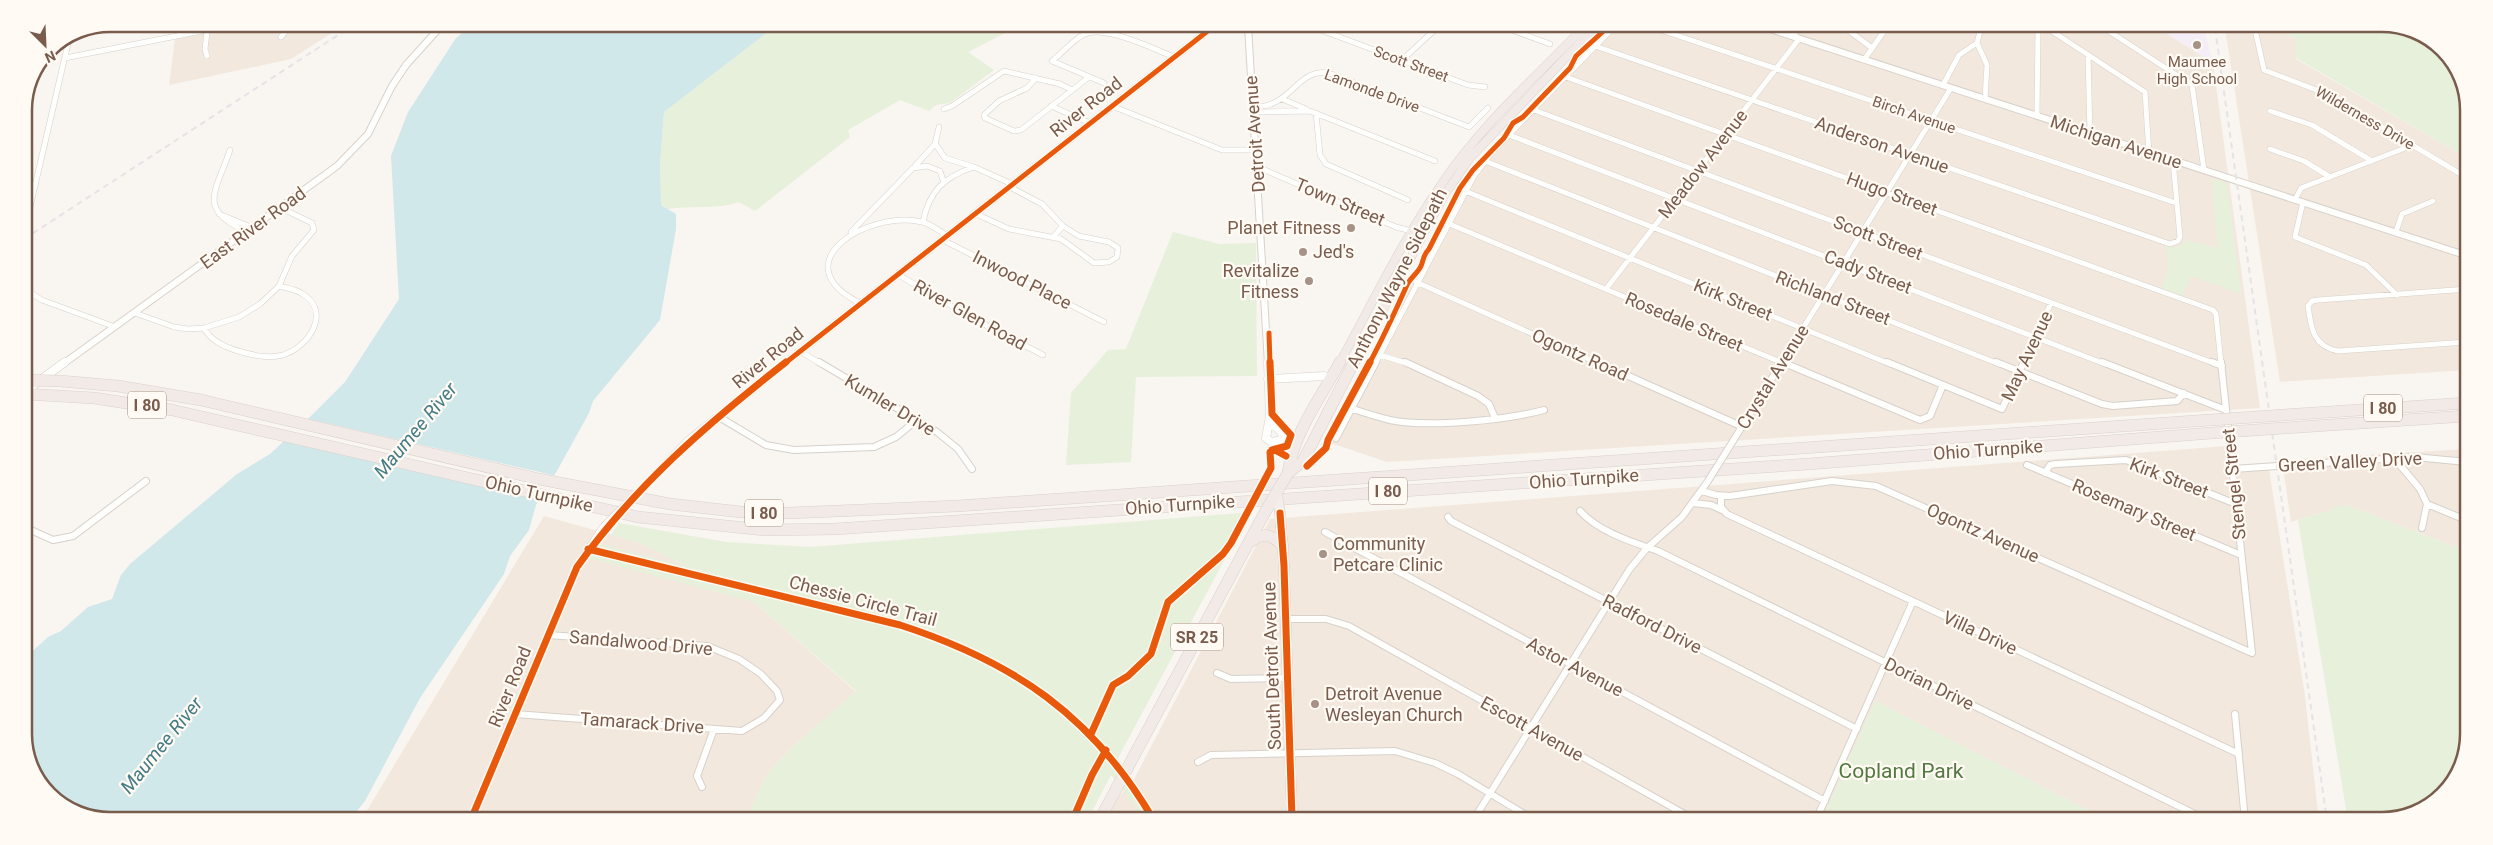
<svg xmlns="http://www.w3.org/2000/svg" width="2493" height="845" font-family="Roboto,sans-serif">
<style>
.residential{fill:#f2e8de}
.education{fill:#f6eef6}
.green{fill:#e7f0db}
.water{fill:#d0e8ea}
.pier{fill:#f9f5f0}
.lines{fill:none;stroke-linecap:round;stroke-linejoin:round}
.street-far1-casing{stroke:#d7d1cb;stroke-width:6}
.street-casing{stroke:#d7d1cb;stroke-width:8}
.secondary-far1-casing{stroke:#d9d2cb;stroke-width:8}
.secondary-casing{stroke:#d9d2cb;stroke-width:9}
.primary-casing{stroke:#dad1cc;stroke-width:11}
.highway-far1-casing{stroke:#dad1cc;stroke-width:9}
.highway-casing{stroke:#dad1cc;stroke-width:12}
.street-far1{stroke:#fefefd;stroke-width:5}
.street{stroke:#fefefd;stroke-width:6}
.secondary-far1{stroke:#fefefd;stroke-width:6}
.secondary{stroke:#fefefd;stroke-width:8}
.primary{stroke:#f3eee8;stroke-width:10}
.highway-far1{stroke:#f2eae7;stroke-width:8}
.highway{stroke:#f2eae7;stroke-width:11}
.rail{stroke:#e6e3e7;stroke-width:2;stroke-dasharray:6 4.5;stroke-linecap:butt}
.street-bridge-casing{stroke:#d7d1cb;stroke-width:8;stroke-linecap:butt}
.secondary-bridge-casing{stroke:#d9d2cb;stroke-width:9;stroke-linecap:butt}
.primary-bridge-casing{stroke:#dad1cc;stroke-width:11;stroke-linecap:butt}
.highway-bridge-casing{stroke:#dad1cc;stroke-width:12;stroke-linecap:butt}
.street-bridge{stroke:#fefefd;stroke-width:6}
.secondary-bridge{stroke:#fefefd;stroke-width:8}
.primary-bridge{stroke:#f3eee8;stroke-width:10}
.highway-bridge{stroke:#f2eae7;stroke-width:11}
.cycleway-far1-casing{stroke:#fffaf3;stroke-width:8}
.cycleway-casing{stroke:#fffaf3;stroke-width:10}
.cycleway-far1{stroke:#e8590c;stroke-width:5}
.cycleway{stroke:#e8590c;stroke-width:7}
.poi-dot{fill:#a69286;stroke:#fffaf3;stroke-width:2}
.labels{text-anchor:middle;stroke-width:4.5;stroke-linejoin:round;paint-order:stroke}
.far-poi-label{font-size:15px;fill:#7a5c4d;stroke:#fffaf3}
.far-street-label{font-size:15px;fill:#7a5c4d;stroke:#fffaf3}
.shield{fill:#fffaf3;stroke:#a28b7f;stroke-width:1}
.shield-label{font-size:16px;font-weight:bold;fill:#7a5c4d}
.street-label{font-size:18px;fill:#7a5c4d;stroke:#fffaf3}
.poi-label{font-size:18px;fill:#7a5c4d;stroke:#fffaf3;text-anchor:start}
.water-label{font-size:19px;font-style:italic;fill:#437c86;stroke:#fffaf3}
.near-park-label{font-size:21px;fill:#537a41;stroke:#fffaf3}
.rim{fill:none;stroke:#7a5c4d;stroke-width:2.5}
</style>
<rect width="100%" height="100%" fill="#f9f5f0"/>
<path class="residential" d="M177,24H346L291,59L169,85Z
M1611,27L2158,28L2213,63L2260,408L1387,462L1328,442L1444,223L1483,159Z
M2225,28H2277L2296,39V59L2469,159L2467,370L2280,382Z
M2228,446L2237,465L2268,463L2305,696L2319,821H2110L1876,702L1822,820L1098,819L1133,781L1270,519Z
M2467,449L2466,551L2347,505L2291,522L2282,460Z
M544,516L641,543L754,602L856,692L791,748L765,777L747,818L363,817Z"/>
<path class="education" d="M2158,28H2204L2213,63Z"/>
<path class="green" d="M777,25L1019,26L968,52L994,70L950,103L936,105L929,111L900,100L848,130L850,137L755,211L739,202C716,210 691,205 668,209L661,205L660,163L664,112Z
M2277,28H2410L2451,57L2469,105V159L2296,58V39Z
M2211,178L2227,183L2241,294L2191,276L2182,296L2161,288L2169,268L2166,247H2179L2187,240L2218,248Z
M1173,232L1219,244L1256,243L1257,376L1136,377L1131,462L1066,465L1071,393L1108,350L1126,349Z
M2347,505L2466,551L2465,762L2435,803L2383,821H2348L2298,520L2331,510L2333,507Z
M1241,513L1227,555L1118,758L1157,819H1144L1111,775L1088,819L747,818L765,777L791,748L856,691L754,602L588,558L597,543L729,578L685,566L641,543L611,535L619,523L726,542L810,547Z
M1875,701L2110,821L1822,820Z"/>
<path class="water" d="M473,24L777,25L664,112L660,163L661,205L676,214V229L660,320L593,401L589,413L558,469L536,505L529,530L510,556L504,574L420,698L365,801L352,817H83L42,788L24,740V659L48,637L61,631L88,607L112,599L121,575L130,564L237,474L270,454L312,415L345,382L399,299L391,156L408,112L456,38Z"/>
<path class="pier" d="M304,418L557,476L542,501L281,440Z"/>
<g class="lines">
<defs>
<path id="street-far1" d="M1181,26H1191
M1310,26L1468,85L1485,87
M1501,26L1550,44
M1652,27L2176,203
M1844,27L1872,48
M1981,27L1977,43L1987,65L1985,99
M2047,28L2145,92L2149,153
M2104,28L2192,85L2204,170
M2256,34L2264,70L2327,94L2469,179
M281,37L291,24
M1595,46L2170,244L2178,241L2180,237L2173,160
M2088,55L2090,133
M207,56L205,49L208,24
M65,58L207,30
M1402,60L1439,26
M1864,60L1887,27
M1052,61C1063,53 1073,39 1085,34C1105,25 1154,49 1174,57
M1052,61L1104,83
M1566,77L2213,310L2216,314L2221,364
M1036,78L1027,88L999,101L984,115L985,118L1014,131L1021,130L1089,77
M1943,85L1959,55L1977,43
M1282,99L1306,109
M1051,106L1090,123
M1112,106L1222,150H1256
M1254,107C1293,107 1296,68 1329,73L1469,127L1488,108
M944,109L952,106L1004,71L1060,84L1072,90
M1534,110L2216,364
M2270,111L2312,125L2372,161
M1254,112L1310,111L1435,161
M1316,113L1320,155L1326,164L1408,200
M2037,116L2038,28
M1509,135L2105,364
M936,145L945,158L974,167
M2270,149L2304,161L2330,177
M230,150C216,192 196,209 247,232
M1485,161L1999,364
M915,166L935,144L939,127
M1258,167L1396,227L1423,234
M1465,191L1890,364
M2295,200L2301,188L2413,145
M2303,202L2295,237L2366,265L2397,295
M974,213L1009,229L1061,239L1094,263L1109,262L1117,257L1118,248L1109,242L1079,236L1063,226L1042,204L1008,186
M219,214L253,228
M923,222C929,191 944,177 974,167L1012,184
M1447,223L1785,364
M851,232L913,168L927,166L940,171L943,180
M2396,232L2402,214L2433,201
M24,233L70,35
M1053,237L1063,226
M941,239L1104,322
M897,274L974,319L1043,355
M1416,282L1600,364
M24,289L42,300L115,327
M1606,289L1799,39L1787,27
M860,303C780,263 869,209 922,222C931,224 938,230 946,235
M135,313L174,327L188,329L204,328L239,317L260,304L279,286L292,256L314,230L312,223L281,208
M204,328C211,341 224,347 238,351C252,355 268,359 283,355C309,347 333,311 301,293C295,289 286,288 279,286
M2467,342L2338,351C2313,346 2311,328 2308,306L2312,301L2318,300L2468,289
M800,351L821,364
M1380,355L1409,364
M1375,364L1474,176L1493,151L1614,27
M1781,364L1951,88
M2023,364L2051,303"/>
<path id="street" d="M819,362L937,432L958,449L972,469
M1405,362L1478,396L1489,404L1495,418
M1597,362L1743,427
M1782,362L1920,420L1930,416L1943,385
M1887,362L2002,409L2024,362
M1996,362L2102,404L2113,406L2177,401L2184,393
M2102,362L2226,410
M2212,362L2222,366
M1353,409C1365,413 1378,417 1390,420C1428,428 1506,420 1544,410
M719,417L766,445L794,450L874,447L896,437L917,420
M1336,438L1376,362
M1733,441L1782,362
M2394,458L2420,489L2427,504L2422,528
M2027,465L2241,555
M2233,469L2414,457L2467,462
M2045,473L2050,465L2056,464L2126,460L2236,504
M1702,491L1716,495L1730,496L1832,481L1876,486L2252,653L2221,362
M1721,497V507L1727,514L2239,754
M1693,503L1711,505L1722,510
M2427,504L2466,520
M1580,511C1599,532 1632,542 1658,551L2209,821
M1448,517L1451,521L1857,729
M24,527L53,540L73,536L146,481
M1325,532L1825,801
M1285,619H1326L1349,626L1695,820
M1217,673L1231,679L1287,678
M515,714L742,731L764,718L780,700L777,691L761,674L739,659L707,646L548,635
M2235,714L2245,821
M1198,762L1211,755L1395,751L1435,763L1458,774L1534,820
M702,787L697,776L714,729
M1474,819L1629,570L1647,548L1682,517L1708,481
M1816,820L1913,601"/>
<path id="secondary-far1" d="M1248,26L1268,364
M1764,27L2468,256
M63,364L337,166L368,134L392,86L406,65L443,24
M784,364L1214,26"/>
<path id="secondary" d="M1268,362L1270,416L1266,438L1271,442L1283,440L1282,432L1270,423
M1268,379L1324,376
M24,392L65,362
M644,487L688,441L786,362
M472,817L577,567L604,527"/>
<path id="primary" d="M1280,513L1284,566L1292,819"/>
<path id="highway-far1" d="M1339,364C1372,304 1402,241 1441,185C1480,126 1535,78 1584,27
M1354,364L1445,194L1470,158L1595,27"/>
<path id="highway" d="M60,381L118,386L201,400L539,479L670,504L741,512L789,513L957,506L2210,420
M24,394L94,398L172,410L638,517L765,530L835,529L1808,464L2212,433
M2298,414L2467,403
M2300,427L2467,416
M1288,473L1303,461L1354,362
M1288,473C1293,434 1321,397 1340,362
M1250,542C1263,532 1272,534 1283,546
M1100,819L1264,514"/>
</defs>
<use href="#street-far1" class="street-far1-casing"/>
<use href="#street" class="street-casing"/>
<use href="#secondary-far1" class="secondary-far1-casing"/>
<use href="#secondary" class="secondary-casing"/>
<use href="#primary" class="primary-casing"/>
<use href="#highway-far1" class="highway-far1-casing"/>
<use href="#highway" class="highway-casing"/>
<use href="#street-far1" class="street-far1"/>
<use href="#street" class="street"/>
<use href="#secondary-far1" class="secondary-far1"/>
<use href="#secondary" class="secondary"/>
<use href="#primary" class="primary"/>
<use href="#highway-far1" class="highway-far1"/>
<use href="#highway" class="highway"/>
<path class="rail" d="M2215,28L2327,821
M24,239L355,24"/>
<defs>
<path id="street-bridge" d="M1708,481L1733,441"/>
<path id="secondary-bridge" d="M604,527L644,487"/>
<path id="primary-bridge" d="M1277,494L1280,513"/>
<path id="highway-bridge" d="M24,380L60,381
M2210,420L2298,414
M2212,433L2300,427
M1264,514L1288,473"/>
</defs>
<use href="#street-bridge" class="street-bridge-casing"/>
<use href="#secondary-bridge" class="secondary-bridge-casing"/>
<use href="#primary-bridge" class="primary-bridge-casing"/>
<use href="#highway-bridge" class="highway-bridge-casing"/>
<use href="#street-bridge" class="street-bridge"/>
<use href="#secondary-bridge" class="secondary-bridge"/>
<use href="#primary-bridge" class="primary-bridge"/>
<use href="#highway-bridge" class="highway-bridge"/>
<defs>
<path id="cycleway-far1" d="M1269,333L1270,364
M784,364L1214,26
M1369,364C1383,338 1395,312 1407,285C1410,278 1418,273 1421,266C1424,259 1423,255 1429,249L1460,188L1473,170L1504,138L1513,123L1523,117L1570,68L1576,56L1608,27"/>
<path id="cycleway" d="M1270,362L1272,414L1291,435L1287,446L1272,450
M1307,466L1326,448L1328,440L1370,362
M1280,513L1284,566L1292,819
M588,549L900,625C1014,662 1092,715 1153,819
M1091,734L1113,685L1128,676L1151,654L1168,602L1223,554L1231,543L1271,468L1270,452L1275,450L1286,456
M472,817L577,567C636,485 707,424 786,362
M1073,819L1092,775L1106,750"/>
</defs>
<use href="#cycleway-far1" class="cycleway-far1-casing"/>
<use href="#cycleway" class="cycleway-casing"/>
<use href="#cycleway-far1" class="cycleway-far1"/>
<use href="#cycleway" class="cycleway"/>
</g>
<g class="poi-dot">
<circle cx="2197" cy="45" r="5"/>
<circle cx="1351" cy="228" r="5"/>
<circle cx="1303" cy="252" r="5"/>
<circle cx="1309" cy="281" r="5"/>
<circle cx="1323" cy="554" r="5"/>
<circle cx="1315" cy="704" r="5"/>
</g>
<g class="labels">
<g class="far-poi-label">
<text x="2197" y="67">Maumee<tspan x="2197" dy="17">High School</tspan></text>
</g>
<g class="far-street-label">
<text transform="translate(1411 64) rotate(20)" y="5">Scott Street</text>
<text transform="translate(1372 91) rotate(20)" y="5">Lamonde Drive</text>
<text transform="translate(1914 115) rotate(19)" y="5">Birch Avenue</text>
<text transform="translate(2365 118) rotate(30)" y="5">Wilderness Drive</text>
</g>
<g class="shield">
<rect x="128" y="391.5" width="38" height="27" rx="4"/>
<rect x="2364" y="394.5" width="38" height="27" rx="4"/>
<rect x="1369" y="477.5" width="38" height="27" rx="4"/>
<rect x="745" y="499.5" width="38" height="27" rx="4"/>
<rect x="1171" y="623.5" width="52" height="27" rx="4"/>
</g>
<g class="shield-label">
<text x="147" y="411">I 80</text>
<text x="2383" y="414">I 80</text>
<text x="1388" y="497">I 80</text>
<text x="764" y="519">I 80</text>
<text x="1197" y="643">SR 25</text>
</g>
<g class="street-label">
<text transform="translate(1086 107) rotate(-38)" y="6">River Road</text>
<text transform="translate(1255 134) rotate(-94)" y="6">Detroit Avenue</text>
<text transform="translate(2116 142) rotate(18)" y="6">Michigan Avenue</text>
<text transform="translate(1882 145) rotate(19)" y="6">Anderson Avenue</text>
<text transform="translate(1703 164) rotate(-52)" y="6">Meadow Avenue</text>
<text transform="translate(1892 194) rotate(20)" y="6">Hugo Street</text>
<text transform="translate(1340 202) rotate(23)" y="6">Town Street</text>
<text transform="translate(253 228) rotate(-36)" y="6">East River Road</text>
<text transform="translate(1878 238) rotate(21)" y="6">Scott Street</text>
<text transform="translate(1868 272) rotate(21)" y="6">Cady Street</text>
<text transform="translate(1397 278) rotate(-63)" y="6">Anthony Wayne Sidepath</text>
<text transform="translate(1022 280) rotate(27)" y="6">Inwood Place</text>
<text transform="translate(1833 298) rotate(21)" y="6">Richland Street</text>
<text transform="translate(1733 300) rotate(22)" y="6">Kirk Street</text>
<text transform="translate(970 315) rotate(29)" y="6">River Glen Road</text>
<text transform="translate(1684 322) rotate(23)" y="6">Rosedale Street</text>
<text transform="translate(1580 355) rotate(24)" y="6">Ogontz Road</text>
<text transform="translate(2027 356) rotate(-65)" y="6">May Avenue</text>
<text transform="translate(768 358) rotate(-39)" y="6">River Road</text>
<text transform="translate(1773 377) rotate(-58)" y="6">Crystal Avenue</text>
<text transform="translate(890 405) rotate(31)" y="6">Kumler Drive</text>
<text transform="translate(1988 450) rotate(-4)" y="6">Ohio Turnpike</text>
<text transform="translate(2350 462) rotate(-3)" y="6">Green Valley Drive</text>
<text transform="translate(2169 478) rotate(21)" y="6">Kirk Street</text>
<text transform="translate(1584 479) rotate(-4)" y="6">Ohio Turnpike</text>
<text transform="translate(2234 484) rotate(-96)" y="6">Stengel Street</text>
<text transform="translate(539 494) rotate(13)" y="6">Ohio Turnpike</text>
<text transform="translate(1180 505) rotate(-4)" y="6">Ohio Turnpike</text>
<text transform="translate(2134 510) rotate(23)" y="6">Rosemary Street</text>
<text transform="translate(1983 533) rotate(24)" y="6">Ogontz Avenue</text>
<text transform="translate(863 601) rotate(15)" y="6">Chessie Circle Trail</text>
<text transform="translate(1652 624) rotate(27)" y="6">Radford Drive</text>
<text transform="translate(1980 633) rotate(25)" y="6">Villa Drive</text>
<text transform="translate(641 643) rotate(5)" y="6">Sandalwood Drive</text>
<text transform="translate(1272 666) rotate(-92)" y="6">South Detroit Avenue</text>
<text transform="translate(1575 667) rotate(28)" y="6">Astor Avenue</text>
<text transform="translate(1929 684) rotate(26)" y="6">Dorian Drive</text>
<text transform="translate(510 687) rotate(-68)" y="6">River Road</text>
<text transform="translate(642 723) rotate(4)" y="6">Tamarack Drive</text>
<text transform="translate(1532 729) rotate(29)" y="6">Escott Avenue</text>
</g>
<g class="poi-label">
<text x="1341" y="234" text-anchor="end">Planet Fitness</text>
<text x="1313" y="258">Jed's</text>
<text x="1299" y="277" text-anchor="end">Revitalize<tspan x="1299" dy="21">Fitness</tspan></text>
<text x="1333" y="550">Community<tspan x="1333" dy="21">Petcare Clinic</tspan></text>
<text x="1325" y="700">Detroit Avenue<tspan x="1325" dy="21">Wesleyan Church</tspan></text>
</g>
<g class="water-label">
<text transform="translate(415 430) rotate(-50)" y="7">Maumee River</text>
<text transform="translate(161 745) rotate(-51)" y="7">Maumee River</text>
</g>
<g class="near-park-label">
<text x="1901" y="778">Copland Park</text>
</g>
</g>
<path d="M0 0H2493V845H0ZM110 32H2382A78 78 0 0 1 2460 110V734A78 78 0 0 1 2382 812H110A78 78 0 0 1 32 734V110A78 78 0 0 1 110 32Z" fill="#fffaf3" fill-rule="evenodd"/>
<path class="rim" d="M110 32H2382A78 78 0 0 1 2460 110V734A78 78 0 0 1 2382 812H110A78 78 0 0 1 32 734V110A78 78 0 0 1 110 32Z"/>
<g transform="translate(45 45) rotate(156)" stroke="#fffaf3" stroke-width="4" paint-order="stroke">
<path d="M0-4L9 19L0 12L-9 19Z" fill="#7a5c4d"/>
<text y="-8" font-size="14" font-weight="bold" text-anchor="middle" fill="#7a5c4d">N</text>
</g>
</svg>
